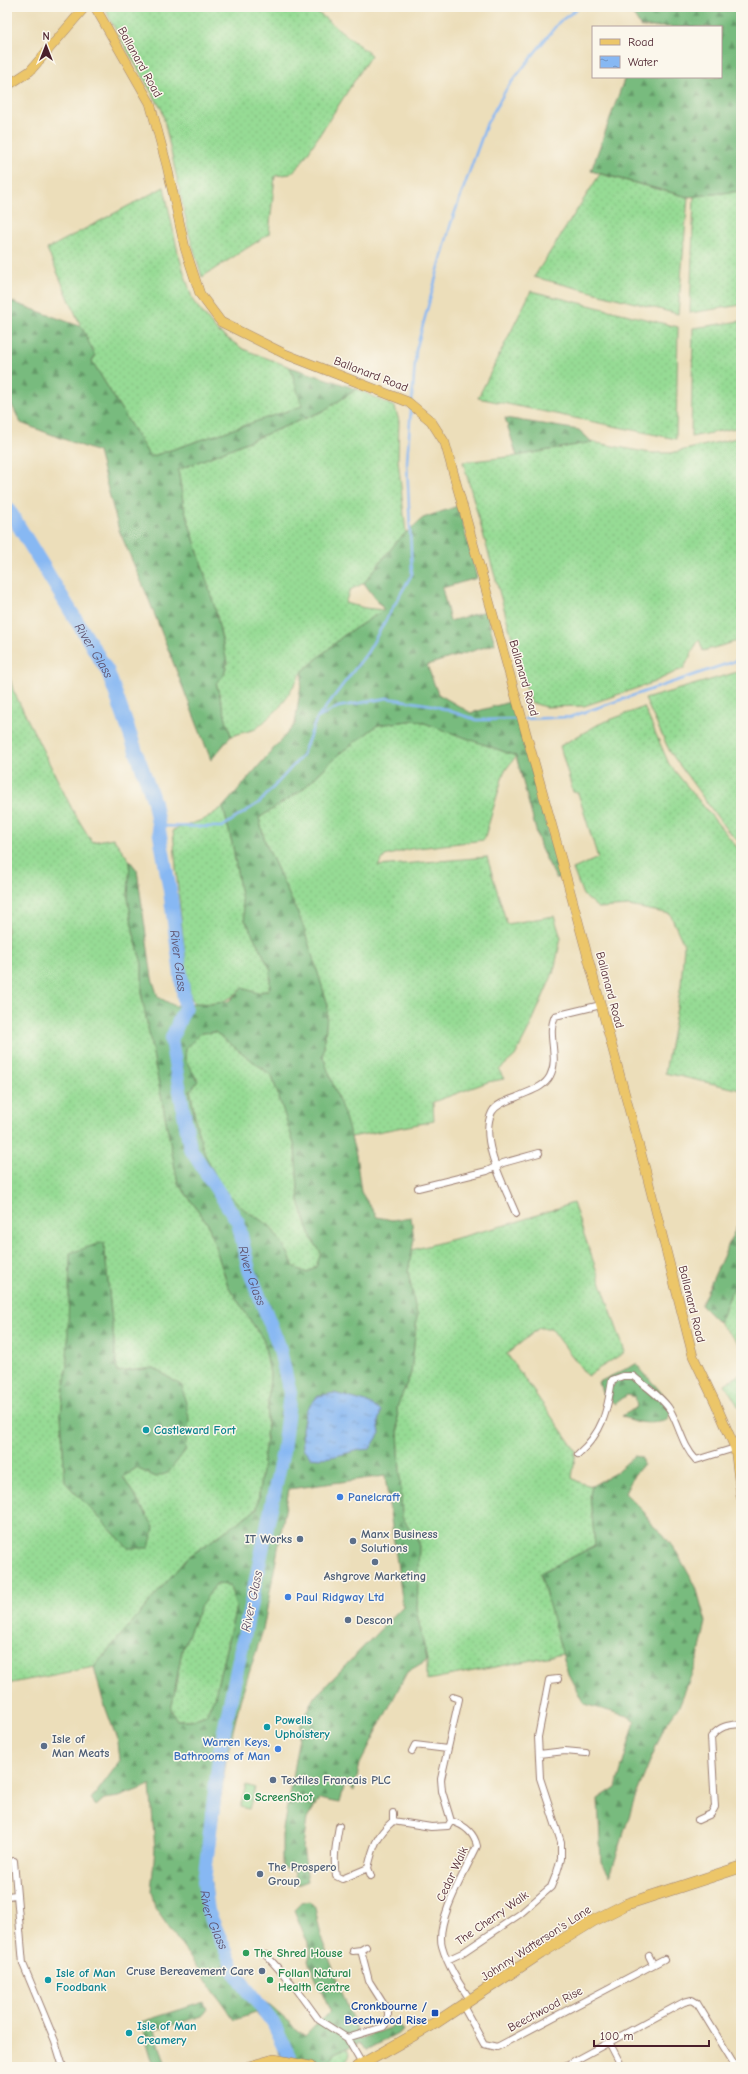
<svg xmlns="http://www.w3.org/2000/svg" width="748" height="2074" font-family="'Comic Neue',sans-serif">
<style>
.grass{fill:url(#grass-dots);stroke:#707d60;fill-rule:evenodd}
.forest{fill:url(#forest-firs);stroke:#616d54;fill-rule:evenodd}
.pitch{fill:#96db94;stroke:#707d60}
.water{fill:url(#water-ripples);stroke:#686c8f}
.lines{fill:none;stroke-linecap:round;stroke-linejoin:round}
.stream{stroke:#87b8f3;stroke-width:2.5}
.river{stroke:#87b8f3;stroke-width:14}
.street-casing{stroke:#9b7e72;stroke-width:8}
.primary-casing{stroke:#9b7e72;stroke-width:10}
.highway-casing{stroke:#9b7e72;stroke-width:12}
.street{stroke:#fff;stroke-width:6}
.primary{stroke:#ecc669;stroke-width:9}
.highway{stroke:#ecc669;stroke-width:11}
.culture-dot{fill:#0f9aa8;stroke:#fbf7ec;stroke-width:1.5}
.shop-dot{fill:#3f7fe0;stroke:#fbf7ec;stroke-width:1.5}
.service-dot{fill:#5c6f8a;stroke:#fbf7ec;stroke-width:1.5}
.leisure-dot{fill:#2e9e5b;stroke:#fbf7ec;stroke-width:1.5}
.transit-dot{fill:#1a4fb4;stroke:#fbf7ec;stroke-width:1.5}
.labels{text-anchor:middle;stroke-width:3;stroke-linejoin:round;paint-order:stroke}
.street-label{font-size:12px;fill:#4a1f2b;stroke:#fbf7ec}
.culture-label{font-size:12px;font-weight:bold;fill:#0d838f;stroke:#fbf7ec;text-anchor:start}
.shop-label{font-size:12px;font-weight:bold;fill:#366cbe;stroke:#fbf7ec;text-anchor:start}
.service-label{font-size:12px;font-weight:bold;fill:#4e5e75;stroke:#fbf7ec;text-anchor:start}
.leisure-label{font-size:12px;font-weight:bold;fill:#27864d;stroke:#fbf7ec;text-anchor:start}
.transit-label{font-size:12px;font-weight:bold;fill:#164399;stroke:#fbf7ec;text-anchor:end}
.water-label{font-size:13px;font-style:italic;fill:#5c4d67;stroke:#fbf7ec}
</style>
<defs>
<pattern id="grass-dots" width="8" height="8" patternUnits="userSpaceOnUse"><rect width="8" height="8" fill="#96db94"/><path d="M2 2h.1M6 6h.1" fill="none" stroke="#83bc80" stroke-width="1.8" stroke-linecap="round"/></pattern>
<pattern id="forest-firs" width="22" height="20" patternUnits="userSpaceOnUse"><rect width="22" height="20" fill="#78bb7e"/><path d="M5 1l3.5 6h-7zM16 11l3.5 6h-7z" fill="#649767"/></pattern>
<pattern id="water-ripples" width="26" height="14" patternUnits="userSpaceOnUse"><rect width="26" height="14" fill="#87b8f3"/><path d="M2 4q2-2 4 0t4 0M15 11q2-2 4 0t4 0" fill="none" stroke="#7095c5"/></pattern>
</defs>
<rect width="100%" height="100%" fill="#fbf7ec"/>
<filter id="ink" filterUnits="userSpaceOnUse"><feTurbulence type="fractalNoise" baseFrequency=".025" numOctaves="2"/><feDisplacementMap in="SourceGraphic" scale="8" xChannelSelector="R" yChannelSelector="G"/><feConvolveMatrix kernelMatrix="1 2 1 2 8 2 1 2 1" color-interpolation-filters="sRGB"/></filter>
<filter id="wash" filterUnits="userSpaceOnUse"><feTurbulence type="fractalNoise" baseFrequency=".012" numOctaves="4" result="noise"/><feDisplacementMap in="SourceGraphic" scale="16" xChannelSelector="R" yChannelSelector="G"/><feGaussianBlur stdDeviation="0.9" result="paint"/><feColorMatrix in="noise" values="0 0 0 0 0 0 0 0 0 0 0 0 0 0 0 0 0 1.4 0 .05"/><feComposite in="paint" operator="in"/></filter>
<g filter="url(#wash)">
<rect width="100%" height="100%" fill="#ecdeba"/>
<path class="grass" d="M105,7H311L371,55L300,165L290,174L275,176L269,234L202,277L189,234L162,110L110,20Z
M600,174L688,197L678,314L534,277Z
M164,187L178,253L193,301L217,331L243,349L290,367L303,406L150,457L92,361L94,356L47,249Z
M741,191V305L690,313L694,196Z
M531,291L678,327L676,439L478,398Z
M741,321V427L691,437L693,328Z
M357,389L395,407L399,421L398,459L406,533L398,540L364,583L350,590L345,603L365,608L384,610L343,636L303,671L280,707L256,729L231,736L216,683L224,675L227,663L215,608L184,507L178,470L323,411Z
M741,437V640L703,651L699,639L684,668L652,683L584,706L545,707L530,702L463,462L517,456L592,442L650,453H671Z
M7,666L13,690L72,809L92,842L113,838L130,861L128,897L133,931L142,964V997L178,1183L208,1224L228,1286L264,1341L270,1374L266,1439L257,1509L187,1558L94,1667L7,1684ZM104,1242L117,1372L154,1368L182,1386L156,1477L136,1468L123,1477L154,1527L128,1548L65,1482L61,1414L67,1364Z
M741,671V844L726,829L670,752L645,699Z
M644,707L669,764L741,852V1090L665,1073L681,985L684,945L670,914L629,906L598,908L583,895L573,869L598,858L578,793L573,792L560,746L599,724Z
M416,720L516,756L504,772L484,840L410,849L385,856L378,866L487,857L507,924L554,916L561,938L554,971L529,1029L515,1056L499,1070L504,1079L488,1082L433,1102L434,1121L351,1137L323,1057L328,1005L302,923L265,842L259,818L302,790L340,753L378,725Z
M223,807L233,847L245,920L271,970L269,990L257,993L243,988C225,1004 218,1004 194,1003L190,995C183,941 177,886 173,830L205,819Z
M215,1032L272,1076L295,1147L299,1201L312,1239L321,1253L316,1267L307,1273L294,1267L288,1253L270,1226L245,1210L221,1186L205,1155L197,1129L185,1059L186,1048L201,1033Z
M573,1203L625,1352L587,1376L551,1328H539L507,1354L576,1451L572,1478L581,1483L592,1486L590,1495L595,1546L540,1573L563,1654L427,1680V1660L417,1614L419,1542L402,1517L397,1407L411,1373L417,1316L408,1272L412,1250L513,1223Z
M741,1268V1346L719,1323Z
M741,1374V1406H738L725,1384Z
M216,1584L230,1585L236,1607L215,1695L206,1715L192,1720H177L171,1710L182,1650L201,1605Z
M347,2048L350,2054L347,2062L328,2067L334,2053Z"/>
<path class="forest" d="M628,7H741V191L688,197L591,171L625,77H721V27H641Z
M7,300L82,327L95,356L92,361L150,457L302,406L290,367L357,389L323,411L178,470L184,507L215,608L227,663L224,675L216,683L231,736L211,760L147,595L119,530L98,452L21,423L7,396Z
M505,418L579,430L592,442L517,456Z
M458,506L477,578L442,588L450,621L486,611L495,644L427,665L438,694L471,713L513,701L561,878H556L541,849L516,756L416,720L378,725L340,753L302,790L259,818L265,842L302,923L328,1005L323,1057L345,1117L356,1155L361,1192L377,1217L392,1220L411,1217L414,1239L408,1272L417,1316L411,1373L397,1407L402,1517L419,1542L417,1614L427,1660L407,1672L360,1764L354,1791L345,1783L340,1803L319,1799L307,1819L303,1848L308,1881L297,1885L294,1871L282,1867V1835L301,1725L314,1698L403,1606L385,1476L289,1489L263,1630L240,1701L226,1760L210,1874L214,1914L243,1983L305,2036L330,2011L308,1961L311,1951L294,1910L301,1903L310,1901L315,1908L322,1940L360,2039L387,2029L396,2022L403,2030L366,2050L359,2043L334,2053L328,2067L309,2064L280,2055C277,2039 269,2024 256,2013L234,2020L155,1908L151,1891L155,1849L150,1785L119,1797L104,1799L96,1806L91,1800L120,1761L118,1742L103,1701L94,1667L187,1558L257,1509L266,1439L270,1374L264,1341L228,1286L208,1224L178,1183L142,997V964L133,931L128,897L130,861L137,870L152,978L158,997L175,1006L194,1003L211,1004L229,1001L243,988L257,993L269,990L271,970L245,920L233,847L223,807L295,724L303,671L343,636L384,610L364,583L398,540L423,518ZM215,1032L272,1076L295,1147L299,1201L312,1239L321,1253L316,1267L307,1273L294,1267L288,1253L270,1226L245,1210L221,1186L205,1155L197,1129L190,1091L198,1081L185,1059L186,1048L201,1033ZM216,1584L230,1585L236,1607L215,1695L206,1715L192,1720H177L171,1710L182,1650L201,1605Z
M741,1217V1268L719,1323L701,1305Z
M104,1242L117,1372L154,1368L182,1386L189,1418L185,1451L168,1473L156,1477L136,1468L123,1477L154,1527L149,1548H128L65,1482L61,1414L67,1364L70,1253Z
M636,1364L675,1408L665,1421C649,1424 637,1424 622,1416L637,1407L635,1397L627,1395L615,1404L602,1393L599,1382Z
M634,1456L641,1457L643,1465L634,1475L625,1493L644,1512L651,1524L663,1534L677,1553L696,1587L706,1622L698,1658L679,1706L664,1727L635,1798L610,1876L601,1862L598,1799L616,1787L635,1722L627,1716L584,1704L568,1674L540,1573L595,1546L590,1495L592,1486L617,1472Z
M204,2002L207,2009L202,2016L155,2030L166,2067H154L141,2022Z"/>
<path class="pitch" d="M246,1785L255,1788L249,1809L240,1807Z"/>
<path class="water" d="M334,1393L366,1402L381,1411L378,1422L380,1433L370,1449C347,1450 334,1461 310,1457L303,1448L302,1429L306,1410L318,1396Z"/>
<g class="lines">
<path class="stream" d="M412,401L416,350L451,223L487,123L507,88L559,22L580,7
M318,718L338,707L387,698L432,705L477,720L520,719
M525,719L570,717L741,659
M157,826L222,827L260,802L302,756L316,720L367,653L412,574L407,462L411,408"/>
<path class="river" id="s1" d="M7,507L108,672L154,802L170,891L185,1007L171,1040L190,1148L238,1222L249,1270L279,1346L290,1393L283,1451L220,1750L204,1881L208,1911L237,1976L273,2023L289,2056L288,2067"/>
</g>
</g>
<g filter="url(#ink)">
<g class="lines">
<defs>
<path id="street" d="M418,1188L487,1171L503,1163L539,1153
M516,1214C506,1189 478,1140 492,1112C496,1104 509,1100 517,1097C529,1091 544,1088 550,1076C560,1057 546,1035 555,1016L601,1005
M578,1454C603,1432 607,1412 612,1380L623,1376H633C645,1386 662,1397 670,1410C680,1427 682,1445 696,1460L735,1448
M453,1697L459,1699L441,1779L442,1791L451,1821C464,1825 474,1832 477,1846C466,1870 435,1921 442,1946C448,1967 459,1983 471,2001
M412,1751L415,1745L447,1749
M539,1754L565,1751L586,1753
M393,1813V1821L431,1827L448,1826L451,1821
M698,1820L711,1814L715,1807L711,1737C720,1726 727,1725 741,1724
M339,1826C336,1843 333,1859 336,1876L342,1879L368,1868C373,1847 376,1836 393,1821
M14,1861L23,1964L55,2041L63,2067
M368,1868L371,1876
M7,1896L16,1895
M353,1951L361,1950L366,1947
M266,1955L295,1987L319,2020L347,2038L362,2064
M649,1956L653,1964
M447,1960L462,1953L520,1914L551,1887L557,1872L561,1859V1842L540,1778L538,1737L549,1680L558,1679
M463,2006L484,2044L497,2047L664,1959
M347,2038L383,2027L388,2021V2011L369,1981L361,1950
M609,2042L622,2067
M563,2067L684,2002L692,2000L697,2003L736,2067"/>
<path id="primary" d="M95,7L150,103L167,166L185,248L200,294L221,322L285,354L408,402L431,421L445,443L564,869L646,1172L693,1356L715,1402L735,1448L741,1497
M7,86L30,71L85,7"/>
<path id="highway" d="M249,2067L274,2060L310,2067
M357,2067L437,2022L541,1953L593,1921L627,1904L741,1867"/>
</defs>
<use href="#street" class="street-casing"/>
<use href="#primary" class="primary-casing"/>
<use href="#highway" class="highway-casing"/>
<use href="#street" class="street"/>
<use href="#primary" class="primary"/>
<use href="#highway" class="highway"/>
</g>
</g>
<g class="culture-dot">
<circle cx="146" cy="1430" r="4"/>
<circle cx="267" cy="1727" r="4"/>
<circle cx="48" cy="1980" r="4"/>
<circle cx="129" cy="2033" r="4"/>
</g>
<g class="shop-dot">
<circle cx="340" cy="1497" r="4"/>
<circle cx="288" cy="1597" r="4"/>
<circle cx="278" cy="1749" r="4"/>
</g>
<g class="service-dot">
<circle cx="300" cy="1539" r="4"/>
<circle cx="353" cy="1541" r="4"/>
<circle cx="375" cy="1562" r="4"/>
<circle cx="348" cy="1620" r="4"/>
<circle cx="44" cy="1746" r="4"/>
<circle cx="273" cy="1780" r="4"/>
<circle cx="260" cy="1874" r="4"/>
<circle cx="262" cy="1971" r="4"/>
</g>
<g class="leisure-dot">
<circle cx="247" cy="1797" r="4"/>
<circle cx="246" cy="1953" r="4"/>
<circle cx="270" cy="1980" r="4"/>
</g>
<rect class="transit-dot" x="431" y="2009" width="8" height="8" rx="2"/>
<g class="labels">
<g class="street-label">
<text transform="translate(140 62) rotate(61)" y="4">Ballanard Road</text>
<text transform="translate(371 374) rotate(21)" y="4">Ballanard Road</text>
<text transform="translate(524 678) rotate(74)" y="4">Ballanard Road</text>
<text transform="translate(610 990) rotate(75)" y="4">Ballanard Road</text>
<text transform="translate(692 1304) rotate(76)" y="4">Ballanard Road</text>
<text transform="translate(452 1874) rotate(-65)" y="4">Cedar Walk</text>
<text transform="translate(492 1918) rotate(-35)" y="4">The Cherry Walk</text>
<text transform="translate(536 1943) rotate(-33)" y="4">Johnny Watterson's Lane</text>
<text transform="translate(545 2009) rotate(-28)" y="4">Beechwood Rise</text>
</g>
<g class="culture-label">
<text x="154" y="1434">Castleward Fort</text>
<text x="275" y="1724">Powells<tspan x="275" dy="14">Upholstery</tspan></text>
<text x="56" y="1977">Isle of Man<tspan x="56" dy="14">Foodbank</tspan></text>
<text x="137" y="2030">Isle of Man<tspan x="137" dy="14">Creamery</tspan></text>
</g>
<g class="shop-label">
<text x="348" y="1501">Panelcraft</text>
<text x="296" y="1601">Paul Ridgway Ltd</text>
<text x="270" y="1746" text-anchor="end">Warren Keys,<tspan x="270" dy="14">Bathrooms of Man</tspan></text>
</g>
<g class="service-label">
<text x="361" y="1538">Manx Business<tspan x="361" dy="14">Solutions</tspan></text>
<text x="292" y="1543" text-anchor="end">IT Works</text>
<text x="375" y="1580" text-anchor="middle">Ashgrove Marketing</text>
<text x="356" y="1624">Descon</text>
<text x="52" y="1743">Isle of<tspan x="52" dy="14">Man Meats</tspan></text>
<text x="281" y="1784">Textiles Francais PLC</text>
<text x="268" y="1871">The Prospero<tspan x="268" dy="14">Group</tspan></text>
<text x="254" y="1975" text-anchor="end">Cruse Bereavement Care</text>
</g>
<g class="leisure-label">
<text x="255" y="1801">ScreenShot</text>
<text x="254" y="1957">The Shred House</text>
<text x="278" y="1977">Follan Natural<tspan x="278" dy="14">Health Centre</tspan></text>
</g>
<g class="transit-label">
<text x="427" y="2010">Cronkbourne /<tspan x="427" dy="14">Beechwood Rise</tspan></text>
</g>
<g class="water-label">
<text dy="5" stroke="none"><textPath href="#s1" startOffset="168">River Glass</textPath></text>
<text dy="5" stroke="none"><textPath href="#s1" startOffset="492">River Glass</textPath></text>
<text dy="5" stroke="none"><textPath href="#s1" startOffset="828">River Glass</textPath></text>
<text transform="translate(251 1601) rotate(-78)" y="5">River Glass</text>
<text dy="5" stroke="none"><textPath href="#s1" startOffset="1488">River Glass</textPath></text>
</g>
</g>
<rect width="748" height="2074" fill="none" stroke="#fbf7ec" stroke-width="24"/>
<rect x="592" y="26" width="130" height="52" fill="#fbf7ec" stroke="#b4a19f"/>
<rect x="600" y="39" width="20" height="6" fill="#ecc669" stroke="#b4a19f"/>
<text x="628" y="46" font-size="12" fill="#4a1f2b">Road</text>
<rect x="600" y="56" width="20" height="12" fill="url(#water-ripples)" stroke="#b4a19f"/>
<text x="628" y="66" font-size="12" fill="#4a1f2b">Water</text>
<g transform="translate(46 46)" stroke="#fbf7ec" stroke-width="3" paint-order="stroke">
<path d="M0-3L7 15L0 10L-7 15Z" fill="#4a1f2b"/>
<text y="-6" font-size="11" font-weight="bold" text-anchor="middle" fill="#4a1f2b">N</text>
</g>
<path d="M594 2040v6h115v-6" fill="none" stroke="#4a1f2b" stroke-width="2"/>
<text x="600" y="2040" font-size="12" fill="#4a1f2b" stroke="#fbf7ec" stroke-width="3" paint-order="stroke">100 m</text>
</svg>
